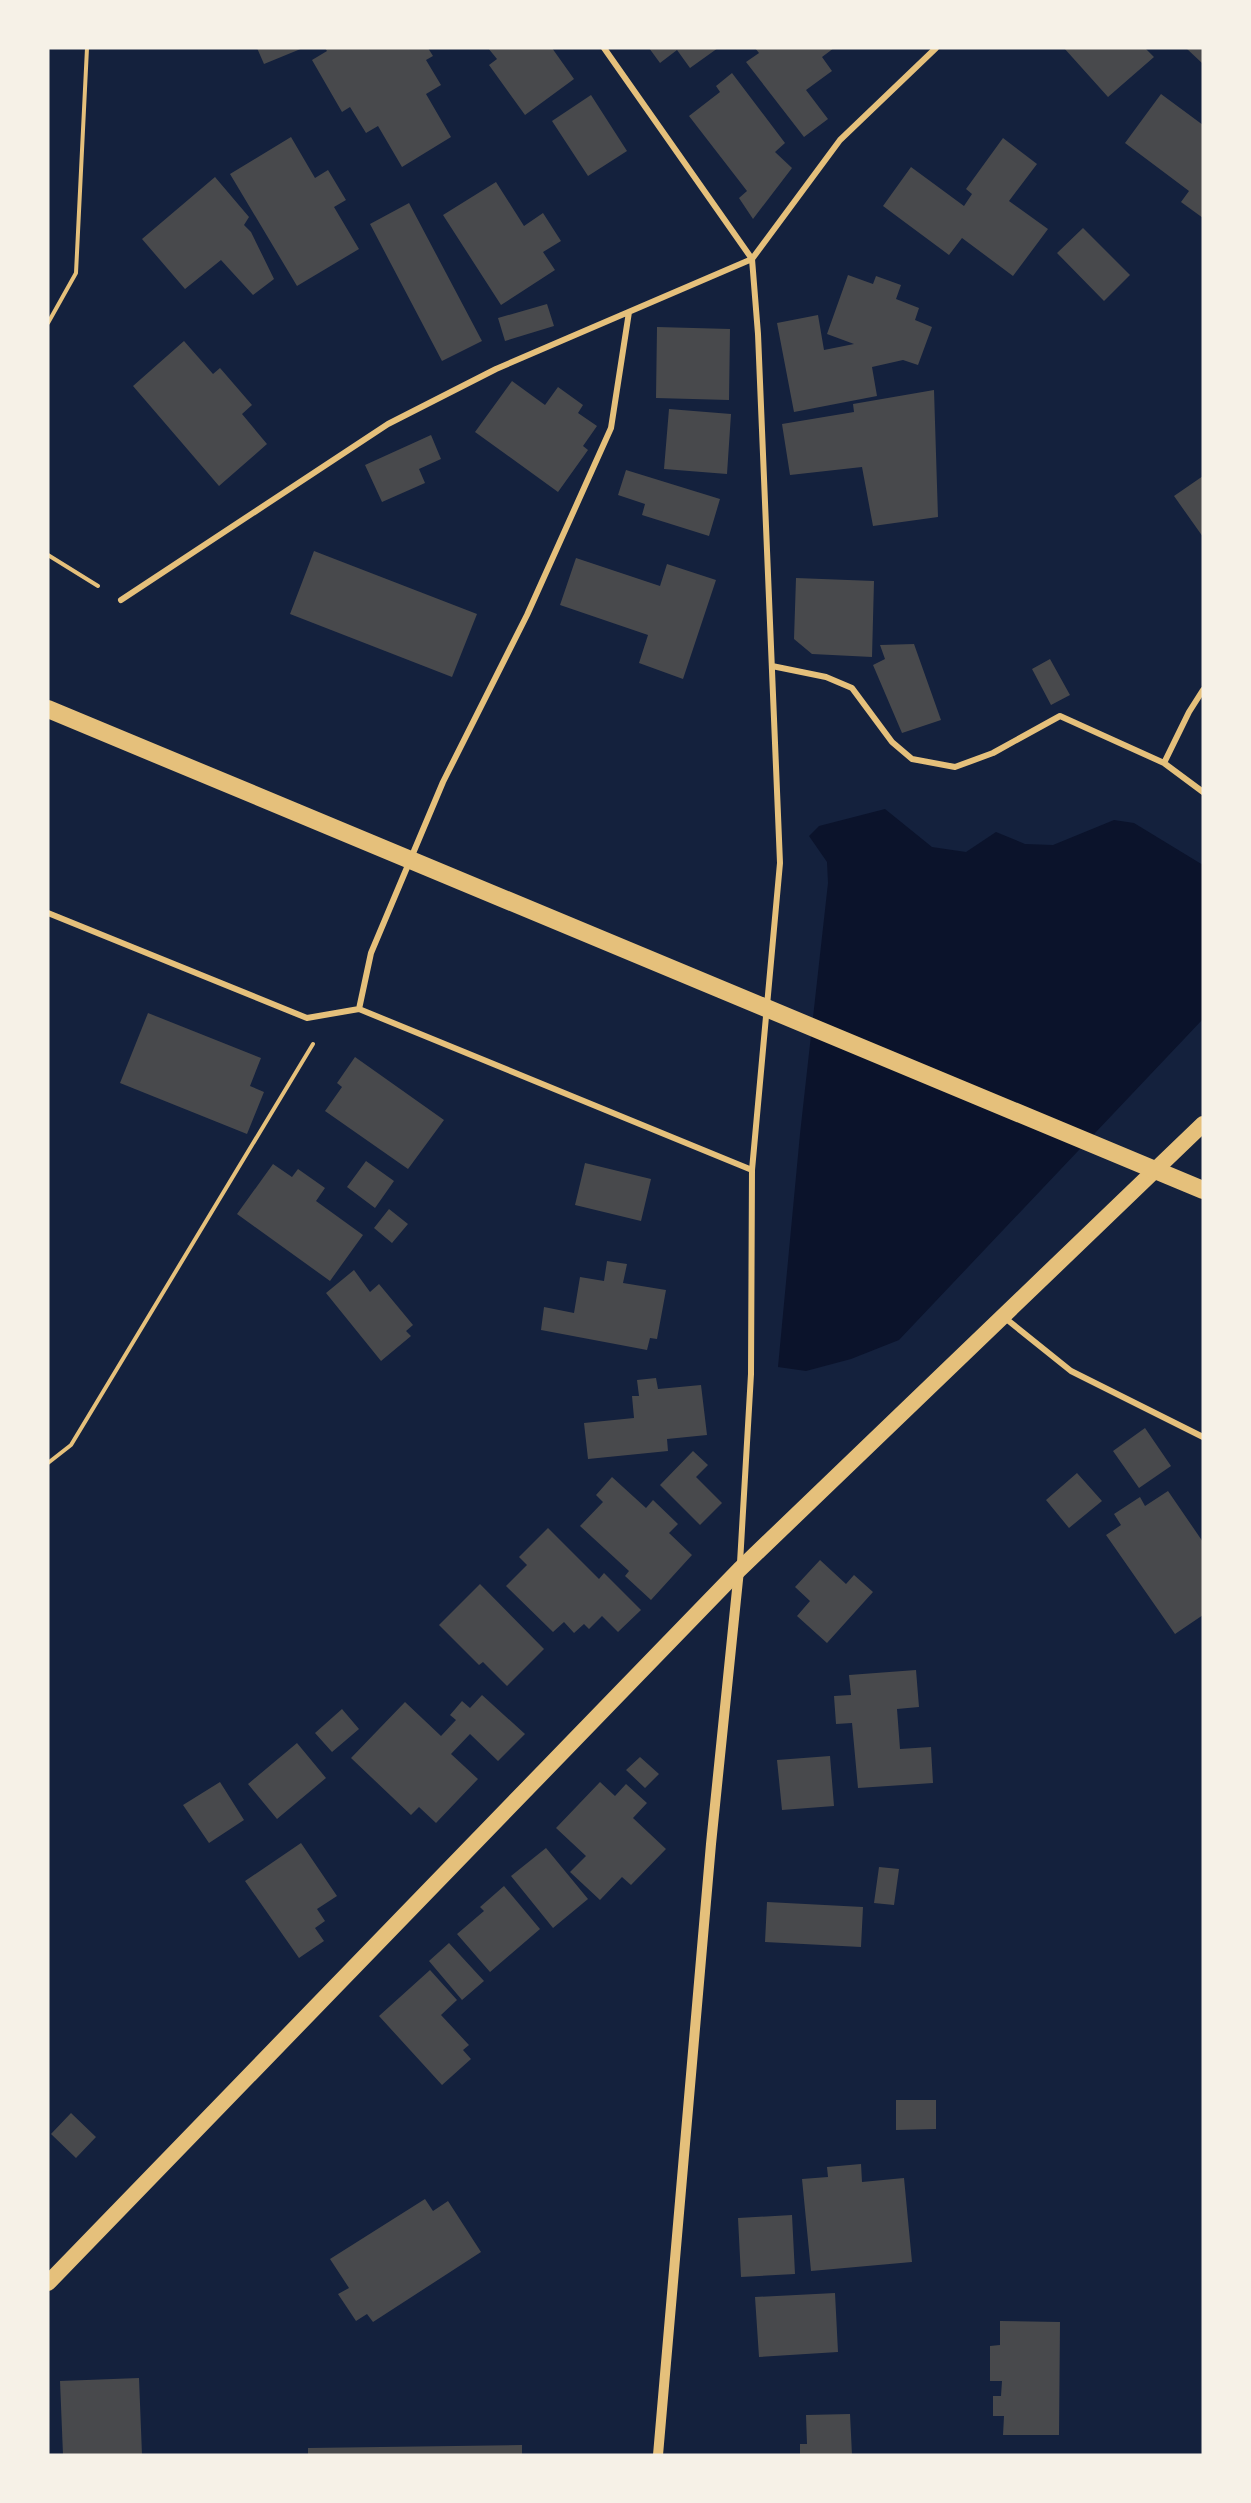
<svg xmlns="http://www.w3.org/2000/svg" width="1251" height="2503" font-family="Signika,sans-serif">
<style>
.water{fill:#0b132b}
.building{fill:#48494c}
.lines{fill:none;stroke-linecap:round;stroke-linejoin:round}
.path{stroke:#e5c07b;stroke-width:4}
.minor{stroke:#e5c07b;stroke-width:6}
.tertiary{stroke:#e5c07b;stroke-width:10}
.trunk{stroke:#e5c07b;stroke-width:16}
.motorway{stroke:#e5c07b;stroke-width:18}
</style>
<rect width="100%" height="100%" fill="#14213d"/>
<path class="water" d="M885,809L932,847L966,852L996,832L1025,844L1053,845L1114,820L1134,823L1203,865V1019L899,1340L851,1359L806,1371L778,1367L800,1134L828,883L827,862L809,836L819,826Z"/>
<path class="building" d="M257,48H303L264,64Z
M325,48H428L433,56L426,60L441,85L426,94L451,137L402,167L378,126L366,133L350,107L342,112L312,60L327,51Z
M488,48H552L574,79L525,115L489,65L497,59Z
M649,48H718L690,68L677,50L660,63Z
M755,48H834L822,57L832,71L806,90L828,119L804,137L746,62L759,53Z
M1064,48H1145L1154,57L1108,97Z
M1186,48H1203V64Z
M732,73L785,143L775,152L792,168L753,219L739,198L747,191L689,116L720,92L716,86Z
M1161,94L1203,125V218L1181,202L1189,191L1125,143Z
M591,95L627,151L588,176L552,121Z
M291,137L315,178L328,170L346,200L334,207L359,249L297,286L230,174Z
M1003,138L1037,164L1009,201L1048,229L1013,276L962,238L949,255L883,206L911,167L964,206L972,194L966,189Z
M215,177L249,217L244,225L251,232L274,279L253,295L221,260L185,289L142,239Z
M496,182L524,226L543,213L561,241L543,252L555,270L501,305L443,215Z
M409,203L482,341L442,361L370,224Z
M1083,228L1130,275L1104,301L1057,253Z
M848,275L873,284L876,276L901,285L896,299L919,308L915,320L932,327L918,365L903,360L872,367L877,396L794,412L777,323L818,315L824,350L854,344L827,334Z
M547,304L554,326L505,341L498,318Z
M657,327L730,329L729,400L656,398Z
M184,341L213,374L220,368L252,405L242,414L267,444L219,486L133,386Z
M512,381L545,405L558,387L583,405L578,413L597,426L583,446L588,450L558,492L475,432Z
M934,390L938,517L873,526L862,467L790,475L782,424L854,412L853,404Z
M669,409L731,414L727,474L664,469Z
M431,435L441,459L419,469L425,483L382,502L365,465Z
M626,470L720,499L709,536L642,515L645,504L618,495Z
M1203,476V537L1174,496Z
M314,551L477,614L452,677L290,614Z
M576,558L660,586L667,564L716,580L683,679L639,663L648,635L560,605Z
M796,578L874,581L872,657L812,654L794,639Z
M914,644L941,720L902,733L873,665L885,659L880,645Z
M1050,659L1070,695L1051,705L1032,669Z
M148,1013L261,1058L250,1086L264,1092L247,1134L120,1083Z
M355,1057L444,1120L408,1169L325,1111L342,1087L337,1083Z
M366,1161L394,1181L375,1208L347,1187Z
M585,1163L651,1179L641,1221L575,1205Z
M273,1164L292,1177L298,1169L325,1188L316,1201L363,1235L330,1281L237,1214Z
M389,1209L408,1224L392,1243L374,1228Z
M607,1261L627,1264L623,1283L666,1290L657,1339L650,1338L647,1350L541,1330L544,1307L574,1313L580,1277L604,1281Z
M354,1270L370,1292L379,1284L413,1325L406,1331L411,1336L381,1361L326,1293Z
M656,1378L658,1389L701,1385L707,1435L667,1439L668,1451L588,1459L584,1423L634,1418L632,1396H639L637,1380Z
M1145,1428L1171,1466L1139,1488L1113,1451Z
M693,1451L708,1465L696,1477L722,1503L700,1525L660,1485Z
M1077,1473L1102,1501L1069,1528L1046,1500Z
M612,1477L646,1508L653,1500L678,1524L669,1533L692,1555L651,1600L625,1576L629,1571L580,1526L603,1502L596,1495Z
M1168,1491L1203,1542V1615L1175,1634L1106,1535L1121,1525L1114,1514L1140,1497L1145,1506Z
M548,1528L599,1579L604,1573L641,1610L618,1632L602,1616L589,1629L584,1624L574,1633L564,1622L553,1632L506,1586L527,1565L519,1557Z
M820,1560L846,1584L854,1575L873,1592L827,1643L797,1616L810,1601L795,1587Z
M480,1584L544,1649L507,1686L483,1662L479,1665L439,1625Z
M916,1670L919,1707L897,1709L900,1749L931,1747L933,1783L858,1788L852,1723L836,1724L834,1696L851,1695L849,1675Z
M482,1695L525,1734L498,1761L470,1734L451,1754L478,1779L436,1823L419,1807L411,1815L351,1758L405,1702L441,1736L456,1720L450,1715L462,1701L470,1708Z
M342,1709L359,1729L332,1752L315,1733Z
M297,1743L326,1778L277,1819L248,1784Z
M830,1756L834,1806L782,1810L777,1760Z
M640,1757L659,1774L645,1788L626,1770Z
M220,1782L244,1820L209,1843L183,1805Z
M600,1782L615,1796L626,1784L647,1803L633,1818L666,1849L631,1885L622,1877L600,1900L570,1872L586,1856L556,1828Z
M301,1843L337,1896L317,1909L325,1921L315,1928L324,1941L299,1958L245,1881Z
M546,1848L588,1899L553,1928L511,1876Z
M879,1867L899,1869L894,1905L874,1903Z
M504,1886L540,1929L490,1972L457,1934L484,1911L480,1907Z
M767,1902L863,1907L861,1947L765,1942Z
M449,1943L484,1981L462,2000L429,1961Z
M430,1970L457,2000L441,2015L469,2045L463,2050L471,2059L442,2085L379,2016Z
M896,2100H936V2129L896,2130Z
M71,2113L96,2137L76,2158L51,2134Z
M861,2164L862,2182L904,2178L912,2262L811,2271L802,2179L828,2177L827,2167Z
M425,2199L433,2211L448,2201L481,2252L373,2322L367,2314L356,2321L338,2294L349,2288L330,2259Z
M792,2215L795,2274L741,2277L738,2218Z
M835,2293L838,2352L759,2357L755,2297Z
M1000,2321L1060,2322L1059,2435H1003L1004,2416H993V2396H1001L1002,2381H990V2346L1000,2345Z
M139,2378L142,2455H63L60,2381Z
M850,2414L852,2455H800V2444H807L806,2415Z
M522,2445V2455H308V2448Z"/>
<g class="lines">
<path class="path" d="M48,323L76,273L87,48
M48,555L98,586
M48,1463L71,1445L313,1044"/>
<path class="minor" d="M604,48L752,259L758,334L780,863L752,1170L751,1374L740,1563
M121,600L388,424L496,369L752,259L840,140L936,48
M772,666L826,677L852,688L892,742L912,759L955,767L993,753L1060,716L1164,763L1203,792
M1164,763L1189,712L1203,690
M48,913L307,1018L359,1009L752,1170
M359,1009L371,953L443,782L527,615L611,428L629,312
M1005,1318L1071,1371L1203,1437"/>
<path class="tertiary" d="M658,2455L711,1844L739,1570"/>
<path class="trunk" d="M48,2283L739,1570L1203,1124"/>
<path class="motorway" d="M48,709L1203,1190"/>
</g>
<rect width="1251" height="2503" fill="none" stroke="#f6f1e7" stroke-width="99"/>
</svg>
